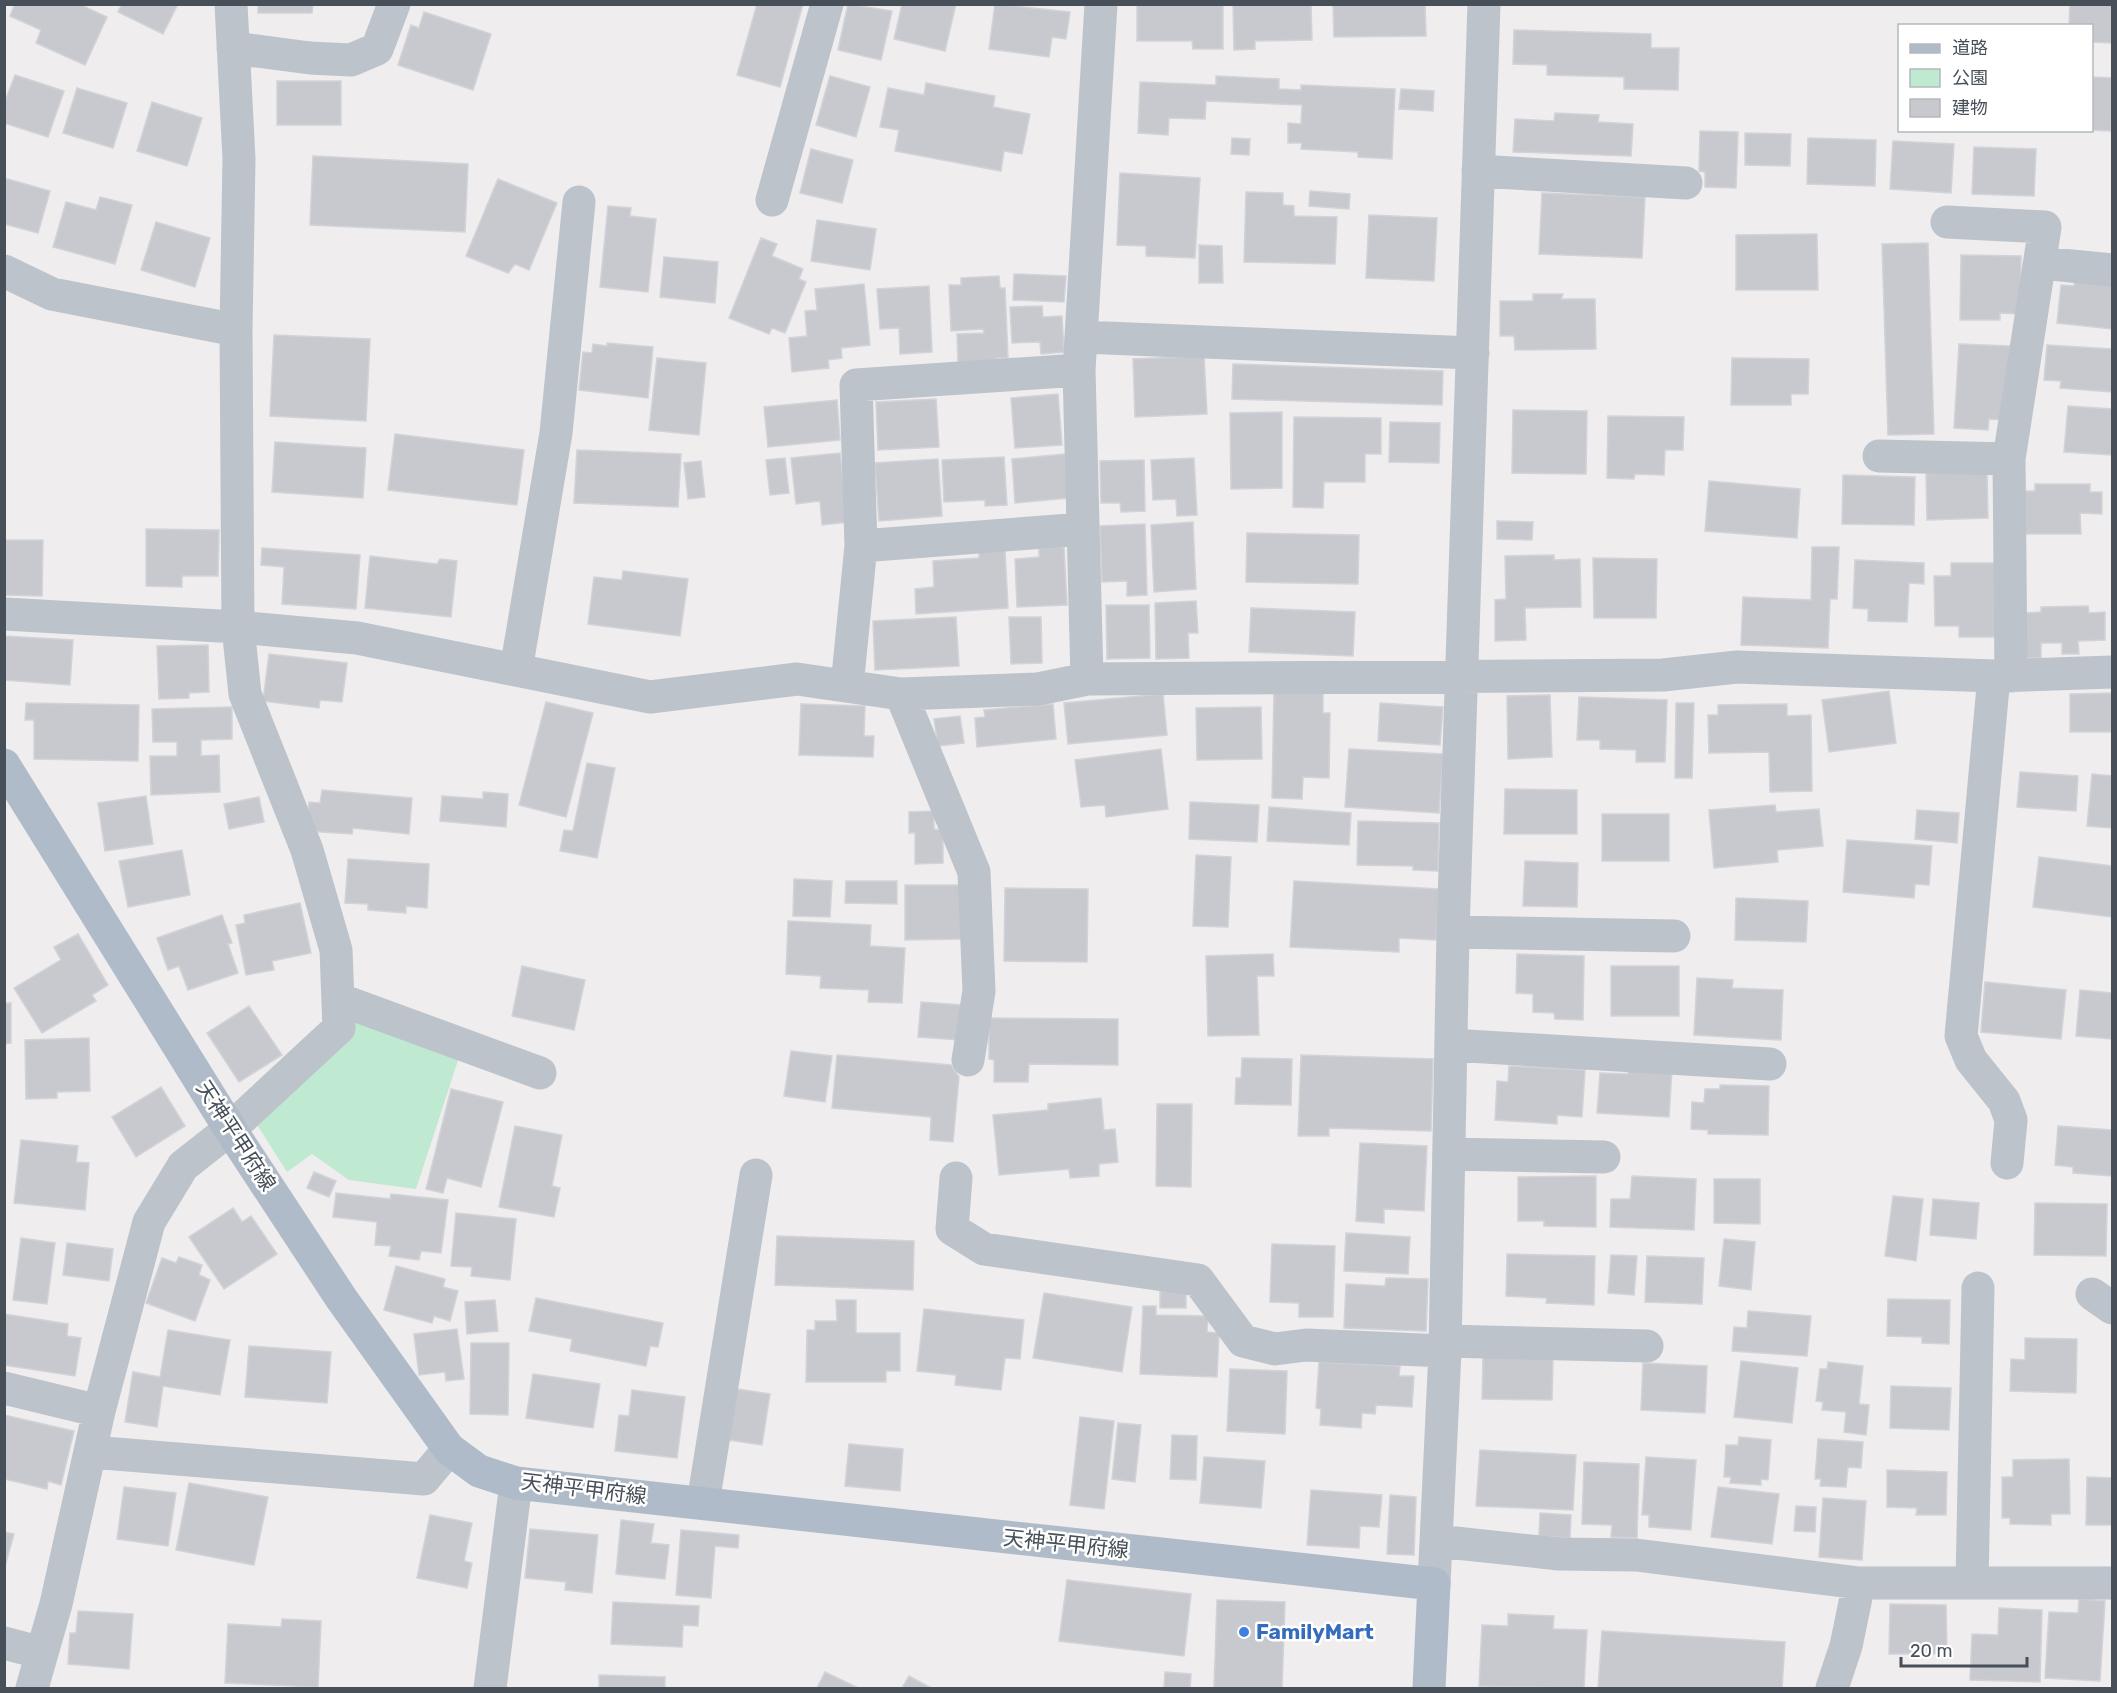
<svg xmlns="http://www.w3.org/2000/svg" width="2117" height="1693" font-family="Rubik,'Noto Sans JP',sans-serif">
<style>
.green{fill:#bfe9d1}
.building{fill:#c7c9cf;stroke:#d1d3d8;stroke-width:1.5}
.lines{fill:none;stroke-linecap:round;stroke-linejoin:round}
.minor{stroke:#bcc3ca;stroke-width:33}
.major{stroke:#afbbc9;stroke-width:33}
.shop-dot{fill:#3f7fe0;stroke:#fff;stroke-width:2}
.labels{text-anchor:middle;stroke-width:5;stroke-linejoin:round;paint-order:stroke}
.street-label{font-size:21px;fill:#474f58;stroke:#fff}
.shop-label{font-size:21px;font-weight:bold;fill:#366cbe;stroke:#fff;text-anchor:start}
</style>
<rect width="100%" height="100%" fill="#efeded"/>
<path class="green" d="M362,1008L463,1045L416,1189L349,1180L312,1154L287,1172L249,1112Z"/>
<path class="building" d="M15,4H79L107,17L85,65L36,43L41,30L10,16Z
M122,4H178L163,34L118,12Z
M258,4H313L312,13H258Z
M757,4H803L780,87L737,75Z
M848,4L892,11L881,60L838,50Z
M902,4H956L945,51L894,39Z
M995,4L1070,12L1066,39L1052,37L1049,57L989,49Z
M1137,4H1223V49H1193L1192,41H1137Z
M1233,4H1311L1312,40L1255,41V49L1234,50Z
M1333,4H1425L1426,36L1334,37Z
M2070,4H2112V43L2092,42V26H2069Z
M424,12L491,34L473,90L398,65L411,25L419,28Z
M1514,30L1651,34V48H1679L1678,90L1624,89V77L1547,75V65L1513,64Z
M15,75L64,91L48,137L4,123V104Z
M830,76L870,87L856,137L816,125Z
M1216,76L1279,79V89L1301,90V85L1395,89L1392,159L1358,157V152L1301,149L1302,143H1288V123L1301,124L1302,105L1206,101L1205,119L1169,118L1168,135L1138,133L1140,82L1216,85Z
M2092,77L2112,78L2111,131L2092,130Z
M277,81H341V125H277Z
M926,83L995,96L993,107L1030,114L1022,154L1004,151L1001,171L895,151L899,130L880,127L888,88L924,95Z
M77,88L127,103L113,148L63,133Z
M1401,89L1434,91L1433,111L1399,109Z
M152,102L202,118L187,166L137,151Z
M1555,113L1599,115L1598,122L1633,124L1631,156L1513,152L1515,119L1554,121Z
M1700,131L1738,132L1736,188L1705,187V172L1699,171Z
M1745,133L1791,134L1790,166L1745,165Z
M1232,138L1250,139L1249,155L1231,154Z
M1808,138L1876,140L1875,186L1807,184Z
M1893,141L1954,144L1951,193L1890,189Z
M1974,147L2036,149L2034,196L1972,194Z
M811,149L853,160L842,203L800,193Z
M313,156L468,164L465,232L310,225Z
M1120,173L1200,178L1195,258L1146,256V246L1117,245Z
M4,178L50,191L38,233L4,224Z
M498,179L557,203L529,270L515,264L508,273L466,256Z
M1310,191L1350,194L1349,209L1309,206Z
M1246,192L1283,193V205L1294,206V216L1337,217L1335,264L1244,262Z
M1542,193L1645,197L1642,258L1539,254Z
M100,197L132,205L115,264L53,247L66,202L96,210Z
M608,206L631,208L630,216L656,219L648,292L600,287Z
M1369,215L1437,218L1434,281L1366,278Z
M817,220L876,229L870,270L811,261Z
M156,222L210,238L195,287L141,270Z
M1817,234L1818,290H1736V235Z
M761,238L777,244L772,256L803,269L799,279L806,282L785,333L772,328L769,334L729,318Z
M1928,243L1934,434L1888,435L1882,244Z
M1199,245L1222,246L1223,283H1199Z
M1961,255L2021,256L2020,314L2000,313V320H1960Z
M664,257L718,262L715,303L660,297Z
M1014,274L1066,276L1064,302L1013,300Z
M999,276L1000,288H1005L1008,358H996L997,362L958,364L957,334L984,333L983,329L951,331L949,285H961V278Z
M2075,278L2112,282V329L2057,323L2061,285L2074,286Z
M864,284L870,345L841,348L842,358L828,360L829,368L792,372L789,338L807,336L805,311L817,310L815,289Z
M929,286L932,352L900,354L899,328L880,329L877,289Z
M1533,294H1563L1561,299H1595L1596,349L1515,350L1514,336H1500V301H1533Z
M1042,306L1043,317L1062,316L1064,352L1041,354L1040,342L1012,343L1010,307Z
M274,335L370,339L366,421L270,416Z
M607,343L653,347L648,398L579,390L583,352L592,353L593,344L607,346Z
M1959,344L2010,346L2005,420L1989,419L1988,430L1954,428Z
M2047,345L2112,349V392L2060,388L2061,381L2044,380Z
M1204,356L1207,414L1135,417L1133,359Z
M657,358L706,363L699,435L649,430Z
M1732,358L1809,359L1808,394H1791V405H1731Z
M1233,364L1443,371L1442,405L1232,399Z
M1058,394L1062,445L1015,448L1011,398Z
M936,399L939,447L878,450L876,402Z
M837,400L840,440L768,447L764,407Z
M2068,406L2112,409V455L2064,452Z
M1513,410L1587,411L1586,474L1512,473Z
M1282,412V488L1231,489L1230,413Z
M1608,416L1684,417L1683,450H1665L1664,475L1635,474L1634,479L1607,478Z
M1294,417L1381,418V454H1365V482H1324L1323,508L1293,507Z
M1390,422L1440,423L1439,463L1389,462Z
M395,434L524,450L517,505L388,490Z
M275,442L366,448L363,498L272,492Z
M577,450L681,454L678,507L574,503Z
M840,453L848,522L822,525L820,501L796,504L791,458Z
M1065,454L1068,498L1015,503L1012,459Z
M1004,457L1007,505L985,506V500L944,502L942,460Z
M785,458L789,493L770,495L766,460Z
M1194,458L1197,515L1177,516L1176,499L1153,500L1151,460Z
M938,459L942,516L879,521L875,463Z
M1144,460L1145,511L1121,512L1120,503H1101L1100,461Z
M701,461L705,497L688,499L684,463Z
M1987,472L1988,518L1927,520L1926,473Z
M1843,475L1915,477L1914,525L1842,524Z
M1709,481L1800,489L1797,538L1705,531Z
M2035,484H2090V492H2102V514L2080,513L2081,534H2024V491H2035Z
M1497,521L1533,522L1532,540L1497,539Z
M1193,522L1196,589L1154,592L1151,525Z
M1145,524L1147,595L1127,596V581L1102,582L1100,526Z
M146,529L219,530L218,576H182V587L146,586Z
M1247,533L1359,535L1358,584L1246,582Z
M4,540H43L42,596L4,595Z
M1064,547L1067,605L1017,607L1015,559L1039,557V548Z
M1812,547H1839L1837,599H1830L1828,648L1741,645L1743,597L1811,600Z
M262,548L360,555L356,609L282,604L284,567L261,565Z
M1005,550L1008,608L916,614L915,589L934,587L933,561L979,558V551Z
M1554,555V560L1580,559L1581,607L1525,608L1526,640L1495,641V600L1506,599L1505,556Z
M370,556L437,564L440,559L457,561L451,617L365,608Z
M1593,558L1657,559L1656,618H1594Z
M1855,560L1924,563V584L1909,583L1907,622L1868,621V609L1853,608Z
M1951,563H1996V637H1959V626H1935L1934,576H1951Z
M623,571L688,579L680,636L588,624L594,577L622,580Z
M1196,601L1198,633H1188L1189,658L1156,659L1155,603Z
M1106,605H1149L1150,658L1107,659Z
M2088,606L2089,613L2105,612V640L2078,641L2079,654H2062V643H2041V658H2025L2024,613L2041,612V607Z
M1251,608L1355,612L1353,656L1249,652Z
M956,617L959,666L875,670L873,621Z
M1009,617H1041L1042,663L1011,664Z
M4,636L73,640L70,685L4,680Z
M208,645L209,692L189,693V698L159,699L157,646Z
M269,654L347,663L342,702L320,700L319,708L263,701Z
M1274,691L1323,693V713H1330L1329,778L1303,777L1302,799L1272,798Z
M1889,691L1896,743L1829,752L1822,700Z
M2112,693V732H2070V694Z
M1163,694L1167,735L1068,744L1064,703Z
M1550,695L1552,757L1508,759L1507,696Z
M1579,697L1667,700L1665,762H1636V750L1600,749V740H1577Z
M546,702L593,713L566,817L519,805Z
M26,703L139,705L138,761L34,759V720H25Z
M1380,703L1443,707L1440,745L1378,741Z
M1676,703H1694L1692,778H1675Z
M801,704L865,706L864,736H874L873,757L799,755Z
M1053,704L1056,739L977,747L975,718L985,717L984,710Z
M1787,704V716L1811,715L1812,791L1770,792L1769,752L1709,753L1708,715H1718V705Z
M232,707V739L201,740V756L219,755L220,792L151,795L150,756H177V742H153L152,709Z
M1261,707L1262,759L1197,760L1196,708Z
M960,716L964,743L938,746L934,719Z
M1161,749L1168,809L1106,817L1105,805L1081,807L1075,760Z
M1349,749L1443,754L1439,813L1345,807Z
M587,763L615,768L597,858L560,851L564,830L573,831Z
M2020,772L2078,776L2076,811L2017,807Z
M2092,774L2112,776V828L2087,826Z
M1505,789L1577,790V834H1504Z
M322,790L412,798L409,834L353,828L352,834L307,831L309,802L320,803Z
M483,792L508,794L506,827L440,821L442,796L483,799Z
M146,796L153,844L105,851L98,803Z
M259,797L264,822L229,829L224,804Z
M1190,802L1259,805L1257,842L1189,839Z
M1775,805L1776,812L1819,809L1823,846L1777,850L1778,862L1714,868L1709,810Z
M1269,807L1351,813L1349,845L1267,841Z
M1917,810L1959,813L1957,843L1915,839Z
M934,811V829L943,831V863L915,864V833H909V812Z
M1602,814H1669V861H1602Z
M1358,821L1439,823L1438,871L1413,870V866L1357,865Z
M1847,840L1932,846L1929,885L1915,884L1914,898L1843,892Z
M182,850L190,895L128,907L119,861Z
M1196,855L1231,857L1228,927L1193,926Z
M2039,857L2112,866V917L2033,907Z
M348,859L429,864L427,908L406,906V913L368,910V904L345,903Z
M1525,861L1578,863L1577,907L1523,906Z
M794,879L832,881L830,917L793,916Z
M846,881H897V904L845,903Z
M1294,881L1439,889L1436,940L1399,938V952L1290,947Z
M905,885H962V939L905,940Z
M1005,888L1088,889L1087,962L1004,961Z
M1736,898L1808,901L1806,942L1735,940Z
M300,903L311,953L272,961L274,970L246,975L236,925L245,923L244,915Z
M222,915L232,943L228,944L238,973L188,990L179,966L168,970L157,938Z
M788,921L871,925L870,946L905,948L902,1003L868,1002L869,990L820,988L821,976L786,974Z
M78,934L108,985L92,995L96,1001L42,1033L14,988L61,960L54,947Z
M1273,954L1274,976H1257L1259,1035L1208,1036L1206,956Z
M1517,954L1584,956L1583,1020L1555,1019L1554,1013L1533,1012V994L1516,993Z
M522,966L585,980L574,1030L512,1016Z
M1611,966H1679V1016H1611Z
M1697,978L1733,980L1732,988L1783,990L1781,1040L1694,1035Z
M1985,982L2066,990L2061,1039L1981,1032Z
M2080,990L2112,993V1039L2076,1036Z
M921,1002L962,1005L959,1040L918,1037Z
M4,1003H11V1043L4,1044Z
M249,1006L282,1055L239,1082L207,1033Z
M989,1018L1118,1019V1065L1029,1064L1028,1082H994V1060L989,1059Z
M89,1038L90,1091L57,1092V1098L26,1099L25,1040Z
M791,1051L832,1056L825,1102L784,1096Z
M837,1055L951,1065L959,1077L953,1142L930,1140L931,1117L832,1108Z
M1301,1055L1433,1059L1431,1131L1329,1128V1136H1298Z
M1242,1058L1292,1059L1291,1105L1235,1104L1236,1078H1241Z
M1509,1066L1585,1070L1582,1117L1557,1115V1124L1495,1120L1497,1081L1508,1082Z
M1628,1066L1672,1069L1669,1117L1597,1113L1600,1073L1628,1074Z
M1720,1085L1769,1086L1768,1135L1708,1134V1130L1691,1129L1692,1102L1704,1103L1705,1089H1720Z
M161,1087L185,1126L136,1157L112,1117Z
M451,1089L503,1102L481,1187L447,1178L443,1193L426,1189Z
M1101,1098L1104,1130L1115,1129L1118,1162L1099,1164V1176L1070,1178L1069,1169L999,1175L993,1115L1048,1110V1104Z
M1157,1104H1192L1191,1187L1156,1186Z
M515,1126L562,1135L552,1186L560,1188L554,1217L499,1207Z
M2058,1126L2112,1130V1176L2073,1173V1167L2055,1165Z
M21,1140L78,1146L76,1162L89,1163L85,1210L14,1203Z
M1360,1143L1427,1146L1424,1211L1384,1209V1223L1356,1221Z
M314,1172L336,1181L329,1197L307,1188Z
M1596,1176V1227L1544,1226V1221H1518V1177Z
M1632,1176L1696,1179L1694,1230L1610,1227L1611,1199H1630Z
M1714,1179H1760V1224L1714,1223Z
M336,1193L390,1199L391,1194L448,1200L441,1253L421,1251L419,1260L389,1256L391,1246L375,1245L377,1222L333,1217Z
M1893,1196L1923,1199L1916,1261L1885,1256Z
M1933,1199L1979,1203L1976,1239L1930,1235Z
M2035,1203L2107,1204L2106,1256L2034,1255Z
M233,1208L242,1222L251,1216L277,1254L224,1289L189,1237Z
M456,1213L516,1219L510,1280L471,1276L472,1267L451,1266Z
M1346,1233L1410,1237L1408,1274L1344,1271Z
M777,1236L914,1241L913,1290L775,1285Z
M21,1238L55,1243L47,1304L13,1300Z
M1724,1239L1755,1242L1751,1290L1719,1286Z
M67,1243L113,1249L109,1281L63,1275Z
M1272,1244L1335,1246L1333,1317H1299V1303L1270,1302Z
M1507,1254L1595,1256L1594,1305L1546,1303L1547,1298L1506,1296Z
M1611,1255L1637,1256L1634,1295L1608,1293Z
M1647,1256L1704,1258L1702,1304L1645,1302Z
M179,1257L202,1265L199,1275L210,1280L195,1321L146,1303L162,1258L176,1263Z
M396,1266L445,1279L443,1287L458,1291L450,1321L434,1316L432,1323L384,1310Z
M1386,1278L1428,1279L1426,1331L1344,1328L1346,1284L1385,1286Z
M1160,1291H1186V1308H1160Z
M1044,1293L1132,1307L1122,1372L1033,1358Z
M536,1298L663,1323L658,1347L650,1346L646,1366L570,1351L572,1339L529,1331Z
M1888,1299L1950,1300L1949,1344L1922,1343V1337L1887,1336Z
M495,1300L498,1331L467,1334L465,1302Z
M836,1300H856V1333H900V1371H886V1382H806L807,1330H815V1321H837Z
M1143,1306H1156V1315L1208,1316L1207,1332L1219,1333L1217,1377L1140,1374Z
M924,1309L1024,1320L1020,1359L1005,1358L1001,1390L955,1385L956,1375L917,1371Z
M1748,1311L1811,1316L1807,1356L1732,1351L1734,1327L1747,1328Z
M4,1314L68,1324L67,1336L81,1338L75,1376L4,1365Z
M457,1329L464,1379L446,1381L445,1372L419,1375L414,1334Z
M168,1330L230,1340L220,1395L163,1386L157,1427L125,1422L133,1372L160,1377Z
M2025,1338L2077,1339L2076,1393L2010,1391L2011,1359L2025,1360Z
M471,1343H509L508,1415L470,1414Z
M249,1346L331,1352L327,1403L245,1397Z
M1483,1357L1553,1359L1552,1400L1482,1399Z
M1741,1361L1798,1368L1792,1423L1734,1417Z
M1319,1362L1400,1366L1399,1376H1414L1412,1407L1376,1405L1375,1414L1362,1413L1361,1428L1320,1425L1321,1409L1316,1408Z
M1828,1362L1863,1366L1859,1404L1869,1405L1866,1435L1844,1432L1846,1412L1822,1410L1823,1402L1816,1401L1820,1369H1827Z
M1643,1363L1707,1366L1705,1413L1641,1410Z
M1230,1369L1287,1371L1285,1434L1227,1431Z
M533,1374L600,1384L593,1428L526,1418Z
M1891,1386L1951,1388L1949,1430L1890,1428Z
M737,1389L770,1394L762,1445L729,1440Z
M632,1390L685,1397L677,1458L615,1451L619,1415L629,1416Z
M4,1415L74,1431L61,1485L48,1481L47,1489L4,1479Z
M1080,1417L1114,1421L1104,1509L1070,1505Z
M1118,1423L1141,1425L1135,1482L1112,1479Z
M1172,1435L1197,1436L1196,1480L1170,1479Z
M1739,1437L1771,1440L1768,1480L1761,1479V1485L1730,1483L1731,1477H1724L1726,1445H1738Z
M1818,1439L1863,1442L1861,1468L1848,1467L1846,1487L1820,1486L1821,1479H1815Z
M849,1444L903,1449L900,1491L845,1486Z
M1480,1450L1576,1455L1573,1510L1476,1506Z
M1204,1457L1265,1461L1261,1508L1200,1503Z
M1646,1457L1696,1460L1691,1530L1649,1527V1515H1642Z
M2069,1459L2070,1514H2051V1525L2010,1524V1518H2002V1477H2013V1460Z
M1584,1462L1639,1464L1637,1538L1611,1537L1612,1525L1582,1524Z
M1887,1470L1947,1472L1946,1515H1916L1917,1508L1887,1507Z
M2087,1477L2112,1478V1525H2086Z
M189,1483L268,1497L254,1565L176,1550Z
M124,1487L176,1493L168,1546L117,1539Z
M1718,1487L1779,1494L1772,1544L1711,1537Z
M1311,1490L1382,1495L1379,1527L1360,1526L1359,1548L1307,1545Z
M1390,1495L1416,1497L1414,1555L1387,1554Z
M1823,1498L1866,1501L1862,1560L1819,1557Z
M1796,1506L1816,1507L1815,1532L1794,1531Z
M1540,1513L1571,1515L1570,1538L1539,1536Z
M430,1515L472,1523L464,1561L472,1563L467,1588L417,1578Z
M621,1520L654,1524L651,1543L669,1545L665,1579L616,1574Z
M530,1529L598,1535L592,1593L565,1590L566,1582L525,1578Z
M681,1530L739,1535L738,1548L715,1546L711,1598L676,1595Z
M4,1532L14,1534L4,1570Z
M1067,1580L1191,1594L1184,1656L1059,1641Z
M2079,1599L2105,1601L2100,1681L2045,1678L2049,1612L2078,1613Z
M1217,1600L1285,1602L1282,1688H1214Z
M613,1602L699,1606L698,1626L683,1625L682,1647L611,1644Z
M1890,1604L1946,1605L1947,1654H1889Z
M1999,1608L2042,1610L2040,1682L1970,1680L1972,1634L1998,1635Z
M78,1611L133,1614L129,1669L68,1664L70,1633H76Z
M1508,1614L1554,1616L1553,1629L1587,1630L1584,1688L1479,1686L1482,1625L1508,1626Z
M282,1619L321,1621L318,1687L225,1683L228,1624L281,1627Z
M1602,1631L1785,1642L1782,1688H1598Z
M825,1672L858,1688H817Z
M1165,1672L1191,1674L1190,1688H1164Z
M599,1675L665,1677V1688H599Z
M909,1676L931,1688H902Z"/>
<g class="lines">
<path class="minor" d="M233,48L310,58L351,60L377,49L394,4
M1478,171L1686,183
M772,200L827,4
M1947,222L2045,227L2009,459L2011,676
M2041,263L2112,270
M4,271L52,294L236,330
M1082,337L1473,353
M1879,456L2009,459
M861,546L1083,529
M4,614L238,627L357,638L650,697L797,679L901,694L1038,689L1087,679L1663,675L1737,667L1994,676L2112,672
M516,670L556,433L579,202
M1994,676L1961,1036L1971,1060L2004,1101L2011,1120L2007,1163
M1087,679L1079,370L1101,4
M847,686L861,546L856,385L1079,370
M901,694L974,872L979,991L968,1060
M1453,932L1674,936
M338,999L540,1073
M1451,1045L1770,1064
M1449,1154L1604,1157
M956,1178L952,1229L984,1249L1198,1280L1243,1341L1275,1349L1306,1345L1445,1351
M2092,1294L2112,1308
M1445,1341L1647,1346
M4,1388L99,1411
M91,1452L424,1479L449,1449
M703,1503L756,1175
M1437,1541L1559,1554L1636,1555L1859,1583H2112
M1972,1583L1978,1288
M1434,1584L1445,1351L1453,932L1484,4
M4,1643L42,1653
M32,1688L56,1604L99,1411L149,1222L183,1166L230,1129L339,1028L336,950L307,850L245,694L238,627L236,330L239,159L231,4
M490,1688L516,1483
M1832,1688L1846,1646L1859,1583"/>
<path class="major" d="M4,765L230,1129L341,1298L449,1449L479,1471L516,1483L1434,1584L1429,1688"/>
</g>
<circle class="shop-dot" cx="1244" cy="1632" r="6"/>
<g class="labels">
<g class="street-label">
<text transform="translate(236 1136) rotate(57)" y="7">天神平甲府線</text>
<text transform="translate(584 1489) rotate(7)" y="7">天神平甲府線</text>
<text transform="translate(1066 1544) rotate(6)" y="7">天神平甲府線</text>
</g>
<g class="shop-label">
<text x="1256" y="1639">FamilyMart</text>
</g>
</g>
<rect width="2117" height="1693" fill="none" stroke="#474f58" stroke-width="12"/>
<rect x="1898" y="24" width="195" height="108" fill="#ffffff" stroke="#b5b9bc" stroke-width="1.5"/>
<rect x="1910" y="44" width="30" height="9" fill="#afbbc9" stroke="#b5b9bc" stroke-width="1.5"/>
<text x="1952" y="54" font-size="18" fill="#474f58">道路</text>
<rect x="1910" y="69" width="30" height="18" fill="#bfe9d1" stroke="#b5b9bc" stroke-width="1.5"/>
<text x="1952" y="84" font-size="18" fill="#474f58">公園</text>
<rect x="1910" y="99" width="30" height="18" fill="#c7c9cf" stroke="#b5b9bc" stroke-width="1.5"/>
<text x="1952" y="114" font-size="18" fill="#474f58">建物</text>
<path d="M1901 1657v9h126v-9" fill="none" stroke="#474f58" stroke-width="3"/>
<text x="1910" y="1657" font-size="18" fill="#474f58" stroke="#ffffff" stroke-width="4.5" paint-order="stroke">20 m</text>
</svg>
